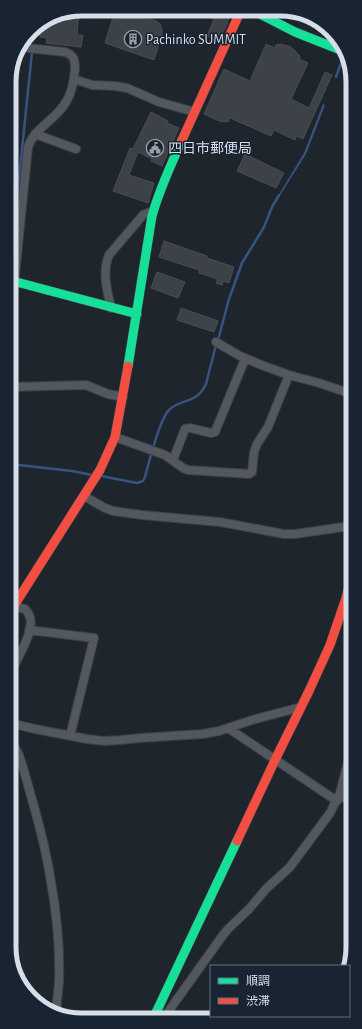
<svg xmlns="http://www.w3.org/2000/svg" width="362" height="1029" font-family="'Alegreya Sans','Noto Sans JP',sans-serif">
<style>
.water{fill:#365480}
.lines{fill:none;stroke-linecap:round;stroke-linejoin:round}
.stream{stroke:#365480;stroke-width:2.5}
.building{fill:#3d4249;stroke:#484d55}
.street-casing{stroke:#3b4047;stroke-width:10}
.fast-casing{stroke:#3b4047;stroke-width:10}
.jam-casing{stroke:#3b4047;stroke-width:10}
.street{stroke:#53585e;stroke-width:8}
.fast{stroke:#16e098;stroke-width:9}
.jam{stroke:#f24e42;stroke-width:9}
.labels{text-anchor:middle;stroke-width:3;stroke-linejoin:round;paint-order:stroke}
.poi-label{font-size:14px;fill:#d7dee9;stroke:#192433;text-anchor:start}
.rim{fill:none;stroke:#d7dee9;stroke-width:5}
</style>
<rect width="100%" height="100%" fill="#1f252d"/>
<path class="water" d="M323,104L325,105L306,154L279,197L278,196L304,153Z"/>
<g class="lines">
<path class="stream" d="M336,77L342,60
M9,276L32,52
M218,340L229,299L242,263L264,227L272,207L279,195
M10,464L72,471L92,475
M101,476L137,483L143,481L145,477C149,462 159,420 169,410C181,398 196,405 206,384L216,345"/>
</g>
<path class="building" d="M79,10L77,35H83L81,47L46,43L47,38L40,37L41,25Z
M212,10H231L227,24L219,41L207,36L214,19L209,17Z
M126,12L156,21L160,24L162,29V35L154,60L105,43L112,20L121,14Z
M266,44L275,48L276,45L281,44L291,47L300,56L299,59L308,63L291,99L309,108L325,72L332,75L303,139L296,136L295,140L274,130L271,136L230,118L228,122L219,121L204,114L224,69L250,81Z
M347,59L352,68V73L344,69L345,60Z
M151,112L168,121L167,123L179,128L162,166L151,161L152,159L138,152L129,175L154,183L148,203L113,191L130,148L133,149Z
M245,154L284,173L276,188L237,171Z
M164,241L207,256V258L234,267L229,283L223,281L222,285L216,283L218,279L199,273V270L159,257Z
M157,272L185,282L178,298L151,288Z
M181,308L218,321L214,332L177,320Z"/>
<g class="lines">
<defs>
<path id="street" d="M74,79L92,85L115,86L127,88L159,102L195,112
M35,134L76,149
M111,308C107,291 102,271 109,255L143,215L153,211
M10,325L28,147C35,127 56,120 66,102C72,93 74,80 75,69C75,60 74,55 65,52L18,47
M216,342L240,356L264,366L289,375L319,383L352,394
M10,387L86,385L108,394L123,397
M115,437L165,455L183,468L188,470L249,474L252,472L254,452L257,444L268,427L289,375
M173,460L185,429L190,428L211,433L215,432L245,359
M84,496L105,508L113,511L142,515L220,522L284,534H295L350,526
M352,517C350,525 348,535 352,542
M29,630L94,638L70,736
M10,676C15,660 35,633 30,617C29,613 27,611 25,609L13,606
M10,723L35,729L87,739L104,741L121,740L140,738L202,734L219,731L252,720L301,707
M228,728L337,801
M10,739L19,755L22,764C33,803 45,842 51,882C57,915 60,949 59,982C58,992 57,1002 56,1012
M339,796L353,801
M163,1019L223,935L228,929L249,909L266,889L290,867L330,813L340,793L353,743"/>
<path id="fast" d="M252,10L295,32L343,51
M9,280L137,314
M128,366L152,216C159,190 171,165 182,140
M153,1019L237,841"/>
<path id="jam" d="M182,140L241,10
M10,612L100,470L115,437L128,366
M237,841L276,758L309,691L330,645L346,598L352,574"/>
</defs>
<use href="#street" class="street-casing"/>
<use href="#fast" class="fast-casing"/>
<use href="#jam" class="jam-casing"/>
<use href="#street" class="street"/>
<use href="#fast" class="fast"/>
<use href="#jam" class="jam"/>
</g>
<defs>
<symbol id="building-ring" viewBox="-11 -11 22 22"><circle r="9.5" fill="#192433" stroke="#979da7" stroke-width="1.5"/><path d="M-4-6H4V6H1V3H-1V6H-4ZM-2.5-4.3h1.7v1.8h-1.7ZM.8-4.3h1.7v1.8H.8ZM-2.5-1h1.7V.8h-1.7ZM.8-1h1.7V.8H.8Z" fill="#979da7"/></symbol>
<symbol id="civic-ring" viewBox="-11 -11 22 22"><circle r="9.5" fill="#192433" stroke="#979da7" stroke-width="1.5"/><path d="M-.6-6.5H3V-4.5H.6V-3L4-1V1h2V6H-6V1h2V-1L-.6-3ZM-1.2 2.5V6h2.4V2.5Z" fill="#979da7"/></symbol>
</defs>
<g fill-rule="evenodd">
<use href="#building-ring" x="123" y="29" width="20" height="20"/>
<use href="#civic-ring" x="145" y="138" width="20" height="20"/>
</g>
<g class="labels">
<g class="poi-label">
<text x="146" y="44">Pachinko SUMMIT</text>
<text x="168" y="153">四日市郵便局</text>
</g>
</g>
<path d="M0 0H362V1029H0ZM82 16H280A66 66 0 0 1 346 82V947A66 66 0 0 1 280 1013H82A66 66 0 0 1 16 947V82A66 66 0 0 1 82 16Z" fill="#192433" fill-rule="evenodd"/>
<path class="rim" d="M82 16H280A66 66 0 0 1 346 82V947A66 66 0 0 1 280 1013H82A66 66 0 0 1 16 947V82A66 66 0 0 1 82 16Z"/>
<rect x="210" y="965" width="140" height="52" fill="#192433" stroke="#656e7c"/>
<rect x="218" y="978" width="20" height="6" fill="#16e098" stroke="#656e7c"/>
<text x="246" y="985" font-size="12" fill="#d7dee9">順調</text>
<rect x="218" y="998" width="20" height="6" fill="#f24e42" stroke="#656e7c"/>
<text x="246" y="1005" font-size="12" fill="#d7dee9">渋滞</text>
</svg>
